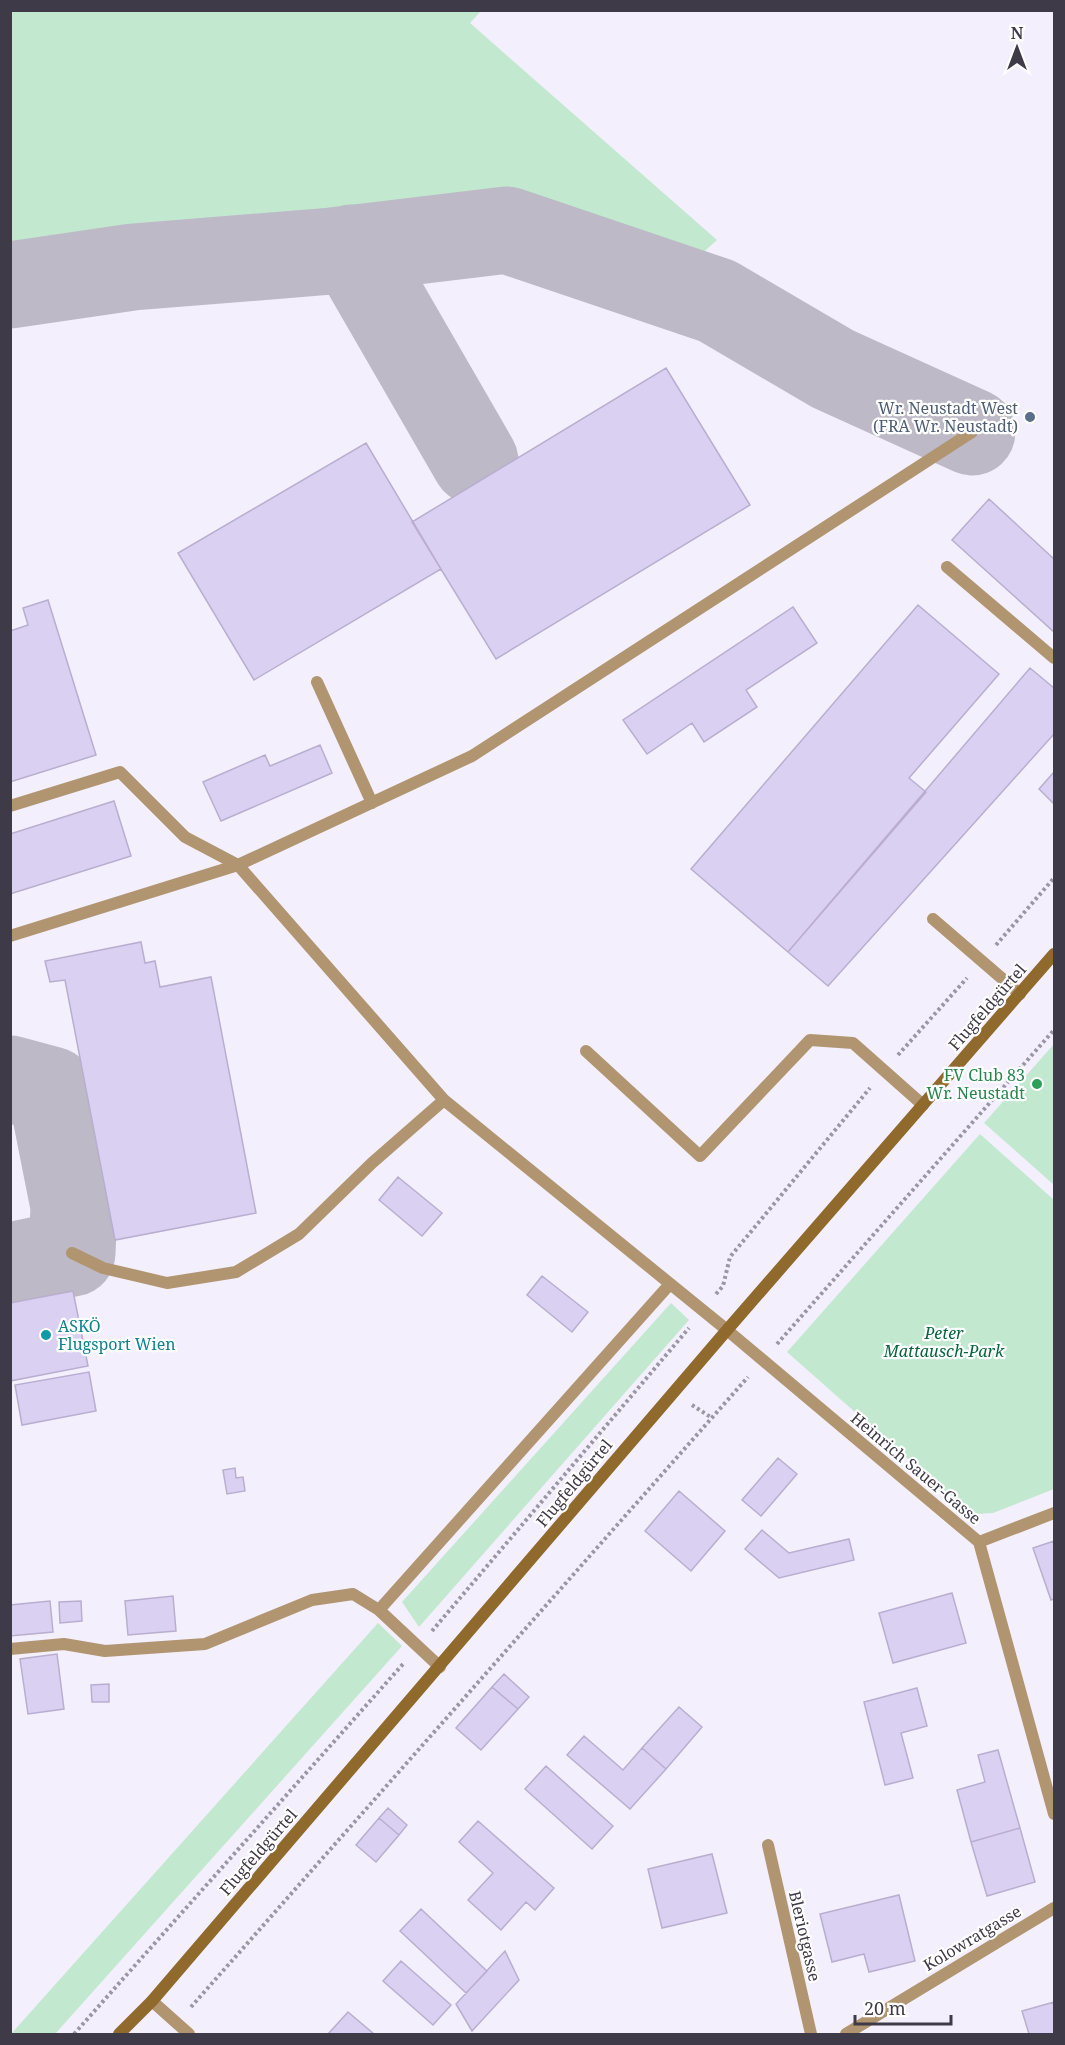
<svg xmlns="http://www.w3.org/2000/svg" width="1065" height="2045" font-family="'Noto Serif',serif">
<style>
.green{fill:#c3e8d0}
.lines{fill:none;stroke-linecap:round;stroke-linejoin:round}
.taxiway{stroke:#bdb9c6;stroke-width:87}
.building{fill:#dad0f2;stroke:#b9aecf;stroke-width:1.5}
.path{stroke:#9a96a3;stroke-width:4;stroke-dasharray:3 3;stroke-linecap:butt}
.lane{stroke:#b19571;stroke-width:12}
.street{stroke:#b19571;stroke-width:12}
.secondary{stroke:#90692d;stroke-width:12}
.service-dot{fill:#5c6f8a;stroke:#fff;stroke-width:2}
.leisure-dot{fill:#2e9e5b;stroke:#fff;stroke-width:2}
.culture-dot{fill:#0f9aa8;stroke:#fff;stroke-width:2}
.labels{text-anchor:middle;stroke-width:4.5;stroke-linejoin:round;paint-order:stroke}
.service-label{font-size:16px;fill:#4e5e75;stroke:#fff;text-anchor:end}
.street-label{font-size:16px;fill:#3e3a47;stroke:#fff}
.leisure-label{font-size:16px;fill:#27864d;stroke:#fff;text-anchor:end}
.culture-label{font-size:16px;fill:#0d838f;stroke:#fff;text-anchor:start}
.park-label{font-size:16px;font-style:italic;fill:#07653d;stroke:#fff}
</style>
<rect width="100%" height="100%" fill="#f3effd"/>
<path class="green" d="M11,10L481,11L470,23L717,240L678,275L512,211L11,260Z
M1054,1044V1185L984,1123Z
M980,1134L1054,1200V1489L993,1513L975,1514L961,1506L787,1352Z
M671,1303L689,1320L419,1627L402,1602Z
M378,1623L402,1646L55,2034H11Z"/>
<g class="lines">
<path class="taxiway" d="M352,248L475,461
M10,285L133,267L332,251L507,230L717,301L833,369L972,432
M10,1079L51,1090L74,1206L72,1253L10,1266"/>
</g>
<path class="building" d="M666,368L750,505L496,659L412,522Z
M366,443L441,569L254,680L178,553Z
M989,499L1054,559V632L952,540Z
M48,600L96,755L10,782V631L28,625L23,608Z
M918,605L999,674L909,778L926,792L788,952L691,869Z
M793,607L817,643L746,690L757,707L704,742L692,723L647,754L623,720Z
M1030,668L1054,688V734L828,986L788,952Z
M320,745L332,773L221,821L203,782L265,755L270,766Z
M1054,772V804L1039,789Z
M114,801L131,856L10,894V834Z
M141,942L145,963L155,961L160,987L211,977L256,1213L115,1240L65,980L50,982L45,961Z
M398,1177L442,1213L422,1236L379,1200Z
M542,1276L588,1312L572,1332L527,1295Z
M73,1291L88,1366L10,1381V1303Z
M89,1372L96,1411L22,1425L15,1385Z
M778,1458L797,1474L761,1516L742,1500Z
M235,1468L236,1478L243,1477L245,1491L227,1494L223,1470Z
M679,1491L725,1531L691,1571L645,1531Z
M762,1530L789,1553L849,1539L854,1560L779,1578L745,1549Z
M1054,1541V1599L1051,1600L1033,1548Z
M952,1593L966,1643L893,1663L879,1613Z
M173,1596L176,1631L128,1635L125,1601Z
M50,1601L53,1632L10,1636V1605Z
M81,1601L82,1621L60,1623L59,1602Z
M57,1654L64,1709L28,1714L20,1659Z
M504,1674L529,1697L518,1709L492,1687Z
M109,1684V1702H92L91,1685Z
M492,1687L518,1709L481,1750L456,1728Z
M917,1688L927,1726L901,1733L913,1778L885,1785L864,1702Z
M679,1707L702,1727L666,1769L642,1748Z
M584,1736L623,1770L642,1748L666,1769L630,1809L567,1755Z
M998,1750L1020,1828L971,1842L957,1790L985,1782L978,1755Z
M546,1766L613,1826L592,1849L525,1789Z
M388,1808L407,1825L399,1835L379,1818Z
M379,1818L399,1835L376,1862L356,1845Z
M478,1821L554,1888L535,1910L526,1902L501,1930L468,1900L493,1873L459,1842Z
M1020,1828L1035,1882L987,1896L971,1842Z
M712,1854L727,1913L662,1928L648,1869Z
M899,1895L915,1961L869,1972L864,1954L832,1962L820,1914Z
M421,1909L487,1971L466,1993L400,1931Z
M505,1951L519,1980L472,2031L456,2004Z
M401,1961L451,2005L433,2025L383,1981Z
M1054,2002V2034H1029L1022,2011Z
M348,2012L374,2034H328Z"/>
<g class="lines">
<path class="path" d="M996,945L1054,878
M898,1055L967,978
M716,1294L723,1286L730,1257L870,1088
M777,1344L1054,1030
M692,1405L712,1418
M432,1631L689,1328
M191,2007L748,1377
M74,2034L403,1664"/>
<path class="lane" d="M947,567L1054,658
M317,682L372,803
M10,806L120,772L185,837L238,865L10,936
M933,919L1020,994
M586,1051L700,1156L810,1040L853,1043L923,1105
M72,1253L103,1268L167,1283L236,1272L299,1234L372,1163L444,1100
M727,1330L444,1100L238,865L472,756L972,432
M10,1649L64,1644L105,1651L205,1644L312,1600L353,1594L379,1610
M440,1667L379,1610L670,1284"/>
<path class="street" d="M727,1330L979,1542L1054,1814
M979,1542L1054,1513
M768,1845L811,2034
M152,2001L189,2034
M846,2034L1054,1908"/>
<path class="secondary" d="M119,2034L152,2001L727,1330L1054,954"/>
</g>
<circle class="service-dot" cx="1030" cy="417" r="6"/>
<circle class="leisure-dot" cx="1037" cy="1084" r="6"/>
<circle class="culture-dot" cx="46" cy="1335" r="6"/>
<g class="labels">
<g class="service-label">
<text x="1018" y="414">Wr. Neustadt West<tspan x="1018" dy="18">(FRA Wr. Neustadt)</tspan></text>
</g>
<g class="street-label">
<text transform="translate(987 1007) rotate(-49)" y="6">Flugfeldgürtel</text>
<text transform="translate(916 1468) rotate(40)" y="6">Heinrich Sauer-Gasse</text>
<text transform="translate(574 1483) rotate(-50)" y="6">Flugfeldgürtel</text>
<text transform="translate(258 1852) rotate(-49)" y="6">Flugfeldgürtel</text>
<text transform="translate(805 1936) rotate(77)" y="6">Bleriotgasse</text>
<text transform="translate(972 1938) rotate(-31)" y="6">Kolowratgasse</text>
</g>
<g class="leisure-label">
<text x="1025" y="1081">FV Club 83<tspan x="1025" dy="18">Wr. Neustadt</tspan></text>
</g>
<g class="culture-label">
<text x="58" y="1332">ASKÖ<tspan x="58" dy="18">Flugsport Wien</tspan></text>
</g>
<g class="park-label">
<text x="944" y="1339">Peter<tspan x="944" dy="18">Mattausch-Park</tspan></text>
</g>
</g>
<rect width="1065" height="2045" fill="none" stroke="#3e3a47" stroke-width="24"/>
<g transform="translate(1017 48)" stroke="#ffffff" stroke-width="4.5" paint-order="stroke">
<path d="M0-4.5L10 22L0 15L-10 22Z" fill="#3e3a47"/>
<text y="-9" font-size="16" font-weight="bold" text-anchor="middle" fill="#3e3a47">N</text>
</g>
<path d="M855 2015v9h96v-9" fill="none" stroke="#3e3a47" stroke-width="3"/>
<text x="864" y="2015" font-size="18" fill="#3e3a47" stroke="#ffffff" stroke-width="4.5" paint-order="stroke">20 m</text>
</svg>
